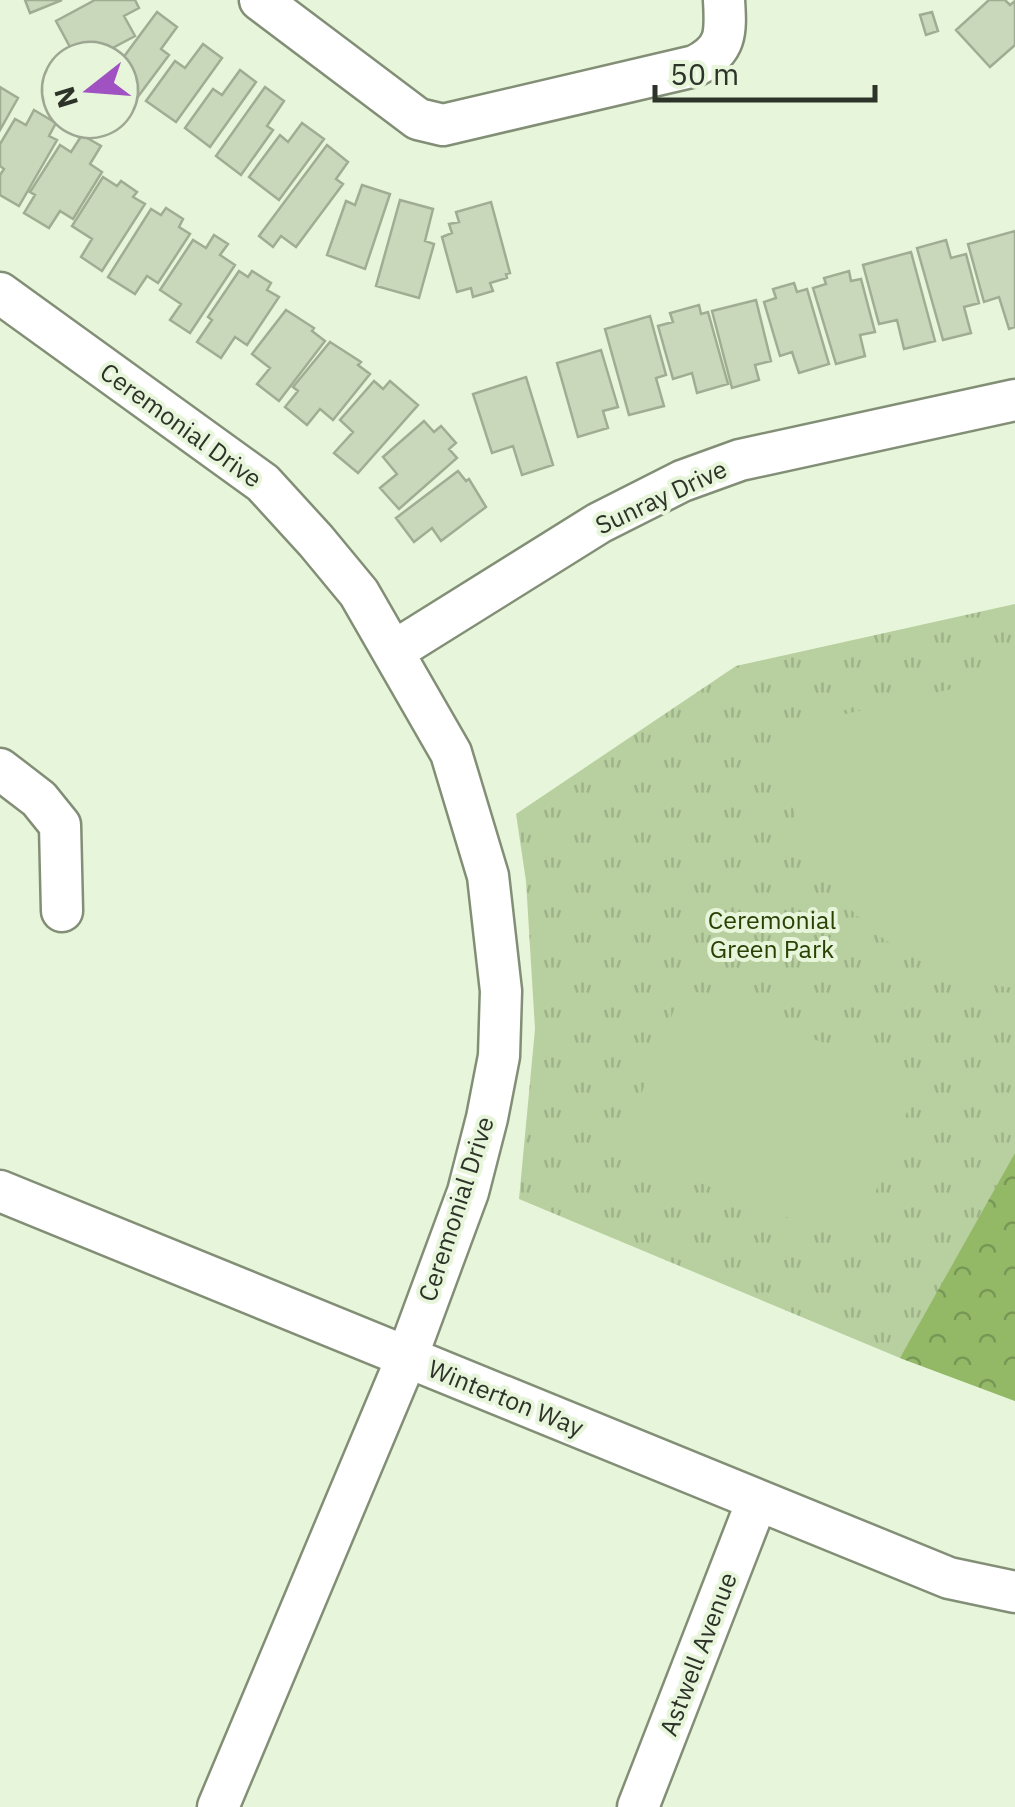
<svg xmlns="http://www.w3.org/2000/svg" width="1015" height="1807" font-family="'IBM Plex Sans',sans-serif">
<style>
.grass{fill:url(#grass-tufts)}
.forest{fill:url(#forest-crowns)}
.pitch{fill:#b8d09f}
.building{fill:#c9d7bb;stroke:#a0ad93;stroke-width:2.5}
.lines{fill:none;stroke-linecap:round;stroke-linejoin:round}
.minor-casing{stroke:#828f76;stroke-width:45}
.minor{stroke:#fff;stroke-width:40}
.labels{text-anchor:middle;stroke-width:8;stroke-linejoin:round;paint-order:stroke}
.street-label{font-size:25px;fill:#2e3329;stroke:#e7f5da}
.park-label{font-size:25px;fill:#2a4103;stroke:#e7f5da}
</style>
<defs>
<pattern id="grass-tufts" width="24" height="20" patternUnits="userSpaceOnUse" patternTransform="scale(2.5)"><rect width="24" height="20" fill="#b8d09f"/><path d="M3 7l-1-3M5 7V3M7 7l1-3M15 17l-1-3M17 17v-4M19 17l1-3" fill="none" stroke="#9eb389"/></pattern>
<pattern id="forest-crowns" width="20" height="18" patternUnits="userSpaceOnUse" patternTransform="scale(2.5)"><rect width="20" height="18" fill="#93b967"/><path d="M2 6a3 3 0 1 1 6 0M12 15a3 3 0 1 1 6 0" fill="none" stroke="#789755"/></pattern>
</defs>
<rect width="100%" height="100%" fill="#e7f5da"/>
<path class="grass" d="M1015,604V1401L900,1358L519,1199L535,1029L526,881L516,814L736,666Z"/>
<path class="forest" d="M1015,1153V1401L900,1358Z"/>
<path class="pitch" d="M1015,674V988C873,973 788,868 778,730Z
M683,987L919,1081L855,1244L619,1151Z"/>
<path class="building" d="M25,0H62L30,13Z
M95,0H135L139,8L124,16L135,36L90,60H77L56,21Z
M989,0H1005L1010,5L1015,1V45L990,67L956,30Z
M157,12L177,27L161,49L169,55L137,98L120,85V62Z
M932,12L938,31L926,35L920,15Z
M203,44L222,58L176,122L146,101L175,61L185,68Z
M240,70L256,82L210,147L185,128L213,89L222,95Z
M0,87L18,98L0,130Z
M265,87L284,101L267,126L273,130L241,175L216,156Z
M34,110L56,123L49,136L57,140L19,206L0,195V175L4,169L0,166V144L15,119L26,125Z
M302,123L324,139L279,200L249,177L280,135L288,142Z
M82,135L101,146L90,164L102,172L73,219L60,211L49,228L24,213L35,195L30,192L60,145L71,152Z
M327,145L348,162L336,179L343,184L296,247L281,236L273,247L259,236Z
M103,177L117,186L121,181L137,192L133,197L145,204L102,271L81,257L92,239L72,226Z
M362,185L390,194L365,269L327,255L346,201L355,205Z
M400,200L433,209L425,241L434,244L419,298L376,286Z
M491,202L510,273L506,274L507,278L490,283L493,291L473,297L471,288L457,292L442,237L452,233L449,224L459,222L456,212Z
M166,208L183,219L179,227L190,234L158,283L147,276L135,294L108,277L151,209L161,215Z
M1015,231V327L1009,329L999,297L984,302L968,244Z
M214,235L228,244L220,255L235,265L190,333L170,320L181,304L160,290L193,240L206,248Z
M946,240L951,258L966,254L979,303L964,307L971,333L943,340L917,248Z
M911,252L935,341L904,349L897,320L879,324L863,265Z
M239,271L248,277L252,271L271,283L267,290L279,297L247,345L235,337L221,358L197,342L212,320L208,317Z
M849,271L851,281L861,279L875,332L860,335L865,356L836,364L813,288L826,284L824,278Z
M794,283L797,292L807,289L829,364L799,373L792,352L780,356L764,302L776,298L773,289Z
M756,300L771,361L755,365L759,380L732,388L712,311Z
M699,305L701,314L708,312L728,384L697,393L692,373L673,379L658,326L673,322L670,313Z
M286,310L314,328L312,331L325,341L279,401L257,384L270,368L252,354Z
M650,316L666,375L656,378L664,406L629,415L605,329Z
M330,342L361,362L358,365L370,374L333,420L320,409L307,425L285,407L298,391L293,387Z
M601,350L618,407L603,411L608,428L578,437L557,363Z
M526,377L553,465L522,475L513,446L492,453L473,394Z
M374,381L383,389L390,381L418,405L358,473L334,453L353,432L340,420Z
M424,421L434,432L441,426L456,443L449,449L457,458L399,509L380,488L397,474L383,457Z
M458,471L466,481L469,479L486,507L441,541L432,528L414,542L396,518Z"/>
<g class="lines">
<defs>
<path id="minor" d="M260,0L418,119L443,125L695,66C727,50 726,33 724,0
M0,293L263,483L316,541L359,593L451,753L488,876L501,991L499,1056L487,1118L468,1192L407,1357L218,1807
M394,651L599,523L682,481L740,460L1015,400
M0,769L39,799L60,825L62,911
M0,1191L949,1578L1015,1592
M638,1807L757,1501"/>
</defs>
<use href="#minor" class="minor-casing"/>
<use href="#minor" class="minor"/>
</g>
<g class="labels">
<g class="street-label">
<text transform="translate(181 425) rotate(36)" y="9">Ceremonial Drive</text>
<text transform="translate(661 497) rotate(-25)" y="9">Sunray Drive</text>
<text transform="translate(456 1209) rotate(-72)" y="9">Ceremonial Drive</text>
<text transform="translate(506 1398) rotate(22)" y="9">Winterton Way</text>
<text transform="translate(698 1654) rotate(-69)" y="9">Astwell Avenue</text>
</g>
<g class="park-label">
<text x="772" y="929">Ceremonial<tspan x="772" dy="29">Green Park</tspan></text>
</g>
</g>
<g transform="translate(90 90) rotate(253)"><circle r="48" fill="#e7f5da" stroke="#9da793" stroke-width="2.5"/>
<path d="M0-8L18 38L0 25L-18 38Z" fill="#a051c2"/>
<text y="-15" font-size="28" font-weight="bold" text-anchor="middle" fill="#2e3329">N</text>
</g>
<path d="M655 85v15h220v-15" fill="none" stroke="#2e3329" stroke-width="5"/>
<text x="670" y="85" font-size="30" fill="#2e3329" stroke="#e7f5da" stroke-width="8" paint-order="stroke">50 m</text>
</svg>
